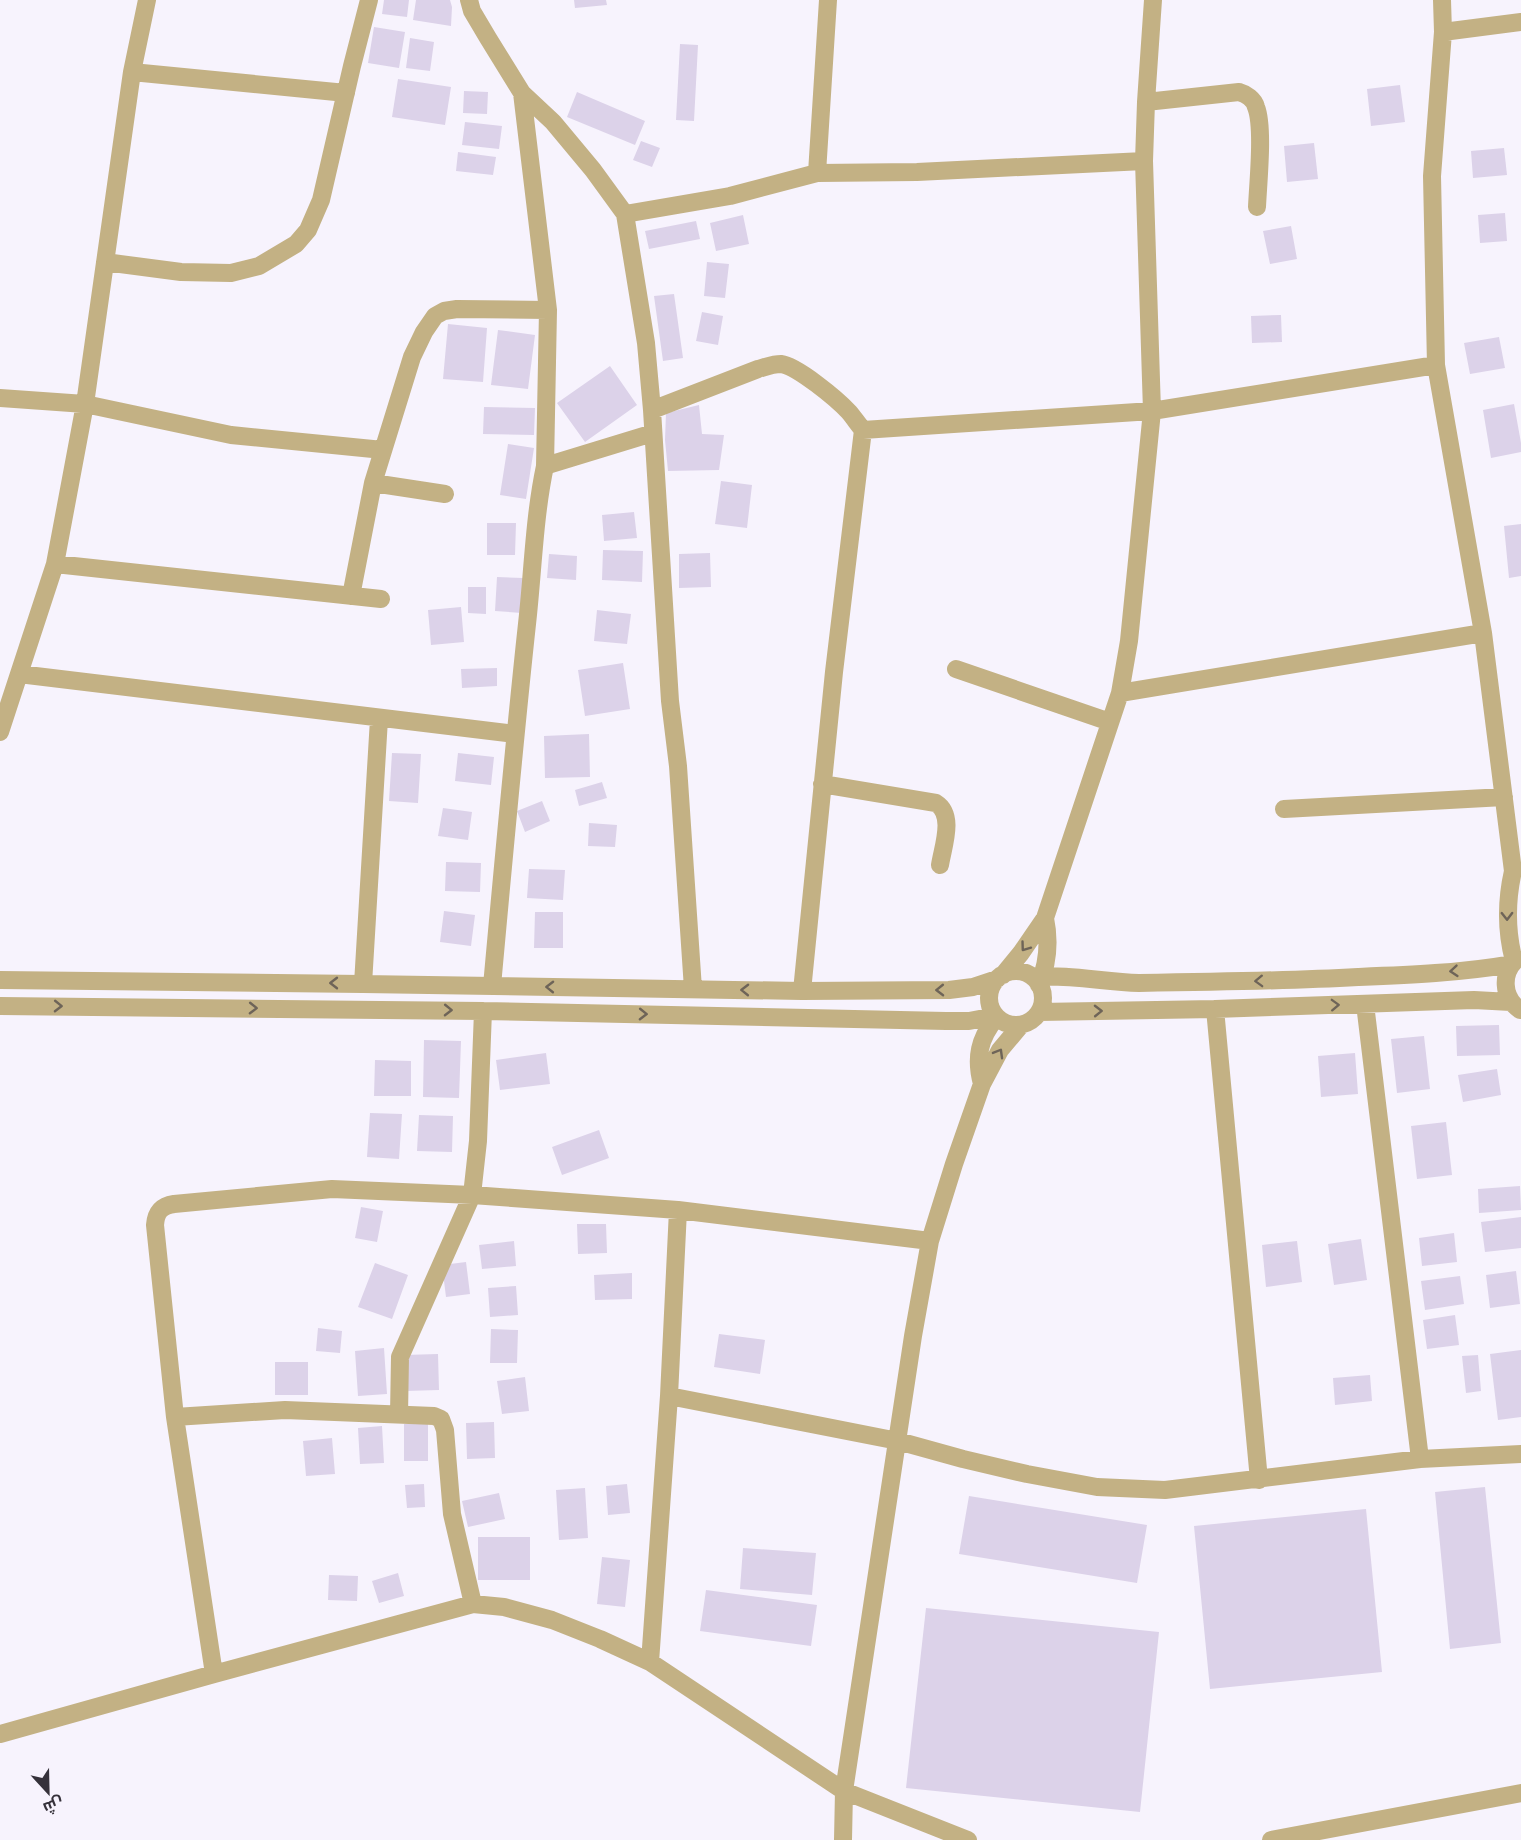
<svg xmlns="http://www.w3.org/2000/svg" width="1521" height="1840" font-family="'Asap Condensed',Cairo,sans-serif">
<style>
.building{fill:#dcd2e9}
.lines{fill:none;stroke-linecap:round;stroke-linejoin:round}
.minor{stroke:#c3b184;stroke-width:18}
.oneway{stroke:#6e6458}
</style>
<rect width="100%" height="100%" fill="#f7f3fd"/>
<path class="building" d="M384,0H409L407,17L382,14Z
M416,0H450L452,7L451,26L413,20Z
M574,0H606L607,5L575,8Z
M374,27L405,32L399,68L368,63Z
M410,38L434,42L430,71L406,68Z
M680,44L698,45L694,121L676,120Z
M398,79L451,87L445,125L392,117Z
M1400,85L1405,122L1371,126L1367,89Z
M464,91L488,92L487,114L463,113Z
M577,92L645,121L635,145L567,117Z
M465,122L502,126L499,149L462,145Z
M641,141L660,148L652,167L633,160Z
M1314,143L1318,179L1287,182L1284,146Z
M1504,148L1507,175L1473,178L1471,151Z
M458,152L496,157L493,175L456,171Z
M1505,213L1507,241L1480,243L1478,215Z
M743,215L749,244L716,251L710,223Z
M696,221L700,239L649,249L645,231Z
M1291,226L1297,259L1270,264L1263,231Z
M707,262L729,264L725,298L704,296Z
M674,294L683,358L663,361L654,296Z
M702,312L723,316L718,345L696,341Z
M1281,315L1282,342L1252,343L1251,316Z
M448,324L487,328L483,382L443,379Z
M498,330L535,335L528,389L491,385Z
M1499,337L1505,368L1470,374L1464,343Z
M610,366L637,405L585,442L557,403Z
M1514,404L1521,443V452L1491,458L1483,410Z
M699,405L702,434L724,435L719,470L668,471L665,440L666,413Z
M484,407L535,408L534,435L483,434Z
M508,444L534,448L526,499L500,495Z
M721,481L752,485L747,528L715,524Z
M634,512L637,538L604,541L602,515Z
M487,523H516L515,555H487Z
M1521,524V576L1509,578L1504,526Z
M603,550L643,551L642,582L602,580Z
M710,553L711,587L679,588V554Z
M549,554L577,556L576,580L547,578Z
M497,577L523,578L522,613L495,611Z
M468,587H486V614L468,613Z
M461,607L464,642L431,645L428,610Z
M597,610L631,614L627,644L594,641Z
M623,663L630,709L585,716L578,670Z
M497,668V686L462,688L461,669Z
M589,734L590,777L545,778L544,736Z
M392,753L421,754L418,803L389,801Z
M458,753L494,757L491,785L455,781Z
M602,782L607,798L579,806L575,790Z
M542,801L550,821L525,832L517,811Z
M443,808L472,812L468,840L438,836Z
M589,823L617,825L615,847L588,846Z
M446,862L481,863L480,892L445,891Z
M529,869L565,870L563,900L527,898Z
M444,911L475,915L471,946L440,942Z
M535,912H563V948H534Z
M1499,1025L1500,1055L1457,1056L1456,1026Z
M1424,1036L1430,1089L1397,1093L1391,1039Z
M424,1040L461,1041L459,1098L423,1097Z
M546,1053L550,1084L500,1090L496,1060Z
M1355,1053L1358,1094L1321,1097L1318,1056Z
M375,1060L411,1061V1096H374Z
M1497,1069L1501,1095L1463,1102L1458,1075Z
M370,1113L402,1114L399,1159L367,1157Z
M419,1115L453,1116L452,1152L417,1151Z
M1446,1122L1452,1175L1417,1179L1411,1126Z
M599,1130L609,1158L562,1175L552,1147Z
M1520,1186L1521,1210L1479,1213L1478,1189Z
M361,1207L383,1211L377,1242L355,1238Z
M1521,1217V1248L1485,1252L1481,1222Z
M577,1224H606L607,1253L578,1254Z
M1454,1233L1457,1262L1422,1266L1419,1238Z
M1361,1239L1367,1280L1334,1285L1328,1244Z
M514,1241L516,1266L482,1269L479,1245Z
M1297,1241L1302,1282L1266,1287L1262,1245Z
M466,1262L470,1294L446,1297L442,1265Z
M375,1263L408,1275L392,1319L358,1307Z
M1516,1271L1520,1304L1490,1308L1486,1275Z
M632,1273V1299L595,1300L594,1275Z
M1460,1276L1464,1304L1425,1310L1421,1281Z
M516,1286L518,1315L490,1317L488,1288Z
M1455,1315L1459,1345L1427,1349L1423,1320Z
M318,1328L342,1331L340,1353L316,1351Z
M491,1329L518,1330L517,1363H490Z
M719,1334L765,1340L760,1374L714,1367Z
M384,1348L387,1394L358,1396L355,1351Z
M1521,1350V1417L1498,1420L1490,1354Z
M438,1354L439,1390L405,1391L404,1355Z
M1478,1355L1481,1391L1466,1393L1462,1356Z
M275,1362H308V1395H275Z
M1370,1375L1372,1401L1335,1405L1333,1378Z
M525,1377L529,1411L502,1414L497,1381Z
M494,1422L495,1458L467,1459L466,1423Z
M404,1424H428V1461H404Z
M382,1426L384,1463L360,1464L358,1428Z
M332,1438L335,1474L306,1476L303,1441Z
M424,1484L425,1507L407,1508L405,1485Z
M627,1484L630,1513L608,1515L606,1486Z
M1485,1487L1501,1643L1450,1649L1435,1492Z
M585,1488L588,1538L559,1540L556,1490Z
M499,1493L505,1519L468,1527L462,1501Z
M969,1496L1147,1525L1137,1583L959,1554Z
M1366,1509L1382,1672L1210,1689L1194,1526Z
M478,1537H530V1580H478Z
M743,1548L816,1553L812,1595L740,1589Z
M602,1557L630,1560L625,1607L597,1604Z
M398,1573L404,1596L379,1603L372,1581Z
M329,1575L358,1576L357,1601L328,1600Z
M706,1590L817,1605L811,1646L700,1631Z
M926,1608L1159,1632L1140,1812L906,1788Z"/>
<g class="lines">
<path class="minor" d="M469,0L472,11L488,38L522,93L553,122L593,170L625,214L646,343L652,410L670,701L678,766L693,989
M1442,0L1443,32L1432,176L1436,365L1483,633L1513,871C1506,902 1506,931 1514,961
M1443,32L1521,22
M132,72L346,93
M522,93L548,310L545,466
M1146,102L1239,92C1246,94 1254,99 1256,107C1264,127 1258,183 1257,207
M817,173L828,0
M625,214L730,196L817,173L917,172L1144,161
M105,262L181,272L231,273L259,266L296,244L308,230L321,200L352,66L369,0
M0,398L85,404L231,435L383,450
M652,410L758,369C765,367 773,364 781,364C797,366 837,399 849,412C854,418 858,424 863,430
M445,494L373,483L412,357L424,332L435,316L444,311L457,309L548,310
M55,564L381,599
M351,596L373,483
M956,669L1110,722
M19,674L515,734
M1120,693L1483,633
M0,732L55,564L85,404L132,72L147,0
M822,784L936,803C955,815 943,846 940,865
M1284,809L1504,797
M1517,959C1501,973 1502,997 1520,1010
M989 998a27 27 0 1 1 54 0a27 27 0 1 1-54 0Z
M1003,975L1021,953L1045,918L1120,693L1129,641L1152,411L1144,161L1146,102L1153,0
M1033,977C1068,974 1104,982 1139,983C1212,982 1285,981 1358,977C1409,975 1461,973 1512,964
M0,980L363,984L802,991L949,990L973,987L997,979
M363,984L379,719
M1039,985C1048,963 1050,942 1045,918
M492,986C503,865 514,744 527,624C533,571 534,518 545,466L653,433
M802,991L834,672L863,430L1152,411L1436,365
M1365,1004L1420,1459
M0,1006L483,1011L946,1021H969L995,1016
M1215,1009L1259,1480
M1039,1012L1215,1009L1474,1000L1511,1002
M982,1084C975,1058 979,1038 997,1017
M669,1396L898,1441L963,1459L1027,1474L1097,1487L1165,1490L1420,1459L1521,1454
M399,1415L400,1357L472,1195L478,1141L483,1011
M175,1417L285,1410L434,1416L441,1419L445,1430L452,1514L473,1604
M650,1662L669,1396L678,1210
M214,1674L175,1417L155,1225C156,1212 161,1206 174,1204L332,1189L472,1195L678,1210L930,1241
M0,1734L214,1674L473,1604L504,1607L552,1620L600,1639L650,1662L844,1791L968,1840
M843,1840L844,1791L913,1336L930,1241L954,1164L982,1084L1000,1050L1021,1025
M1271,1840L1521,1793"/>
</g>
<defs><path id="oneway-chevron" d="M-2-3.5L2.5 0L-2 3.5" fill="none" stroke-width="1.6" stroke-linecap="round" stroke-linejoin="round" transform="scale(1.5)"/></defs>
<g class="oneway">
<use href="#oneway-chevron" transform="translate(1507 916) rotate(89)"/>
<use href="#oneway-chevron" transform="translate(1025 947) rotate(126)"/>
<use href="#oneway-chevron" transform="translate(1454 971) rotate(175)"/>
<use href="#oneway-chevron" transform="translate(1259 981) rotate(178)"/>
<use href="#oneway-chevron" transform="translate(334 983) rotate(-180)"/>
<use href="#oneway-chevron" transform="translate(550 987) rotate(-179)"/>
<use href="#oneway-chevron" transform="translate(745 990) rotate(-179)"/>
<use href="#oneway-chevron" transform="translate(940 990) rotate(179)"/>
<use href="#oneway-chevron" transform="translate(1335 1005) rotate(-2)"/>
<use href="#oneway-chevron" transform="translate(58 1006) rotate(1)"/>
<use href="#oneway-chevron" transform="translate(253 1008) rotate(1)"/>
<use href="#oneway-chevron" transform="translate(448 1010) rotate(1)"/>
<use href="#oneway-chevron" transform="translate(1098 1011) rotate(-1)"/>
<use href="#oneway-chevron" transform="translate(643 1014) rotate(1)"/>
<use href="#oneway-chevron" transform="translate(999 1053) rotate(-60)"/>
</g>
<g transform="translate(48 1792) rotate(158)" stroke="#f7f3fd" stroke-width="4.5" paint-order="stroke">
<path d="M0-4.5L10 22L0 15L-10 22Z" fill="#35313a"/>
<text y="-9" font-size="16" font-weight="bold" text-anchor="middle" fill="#35313a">ش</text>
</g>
</svg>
